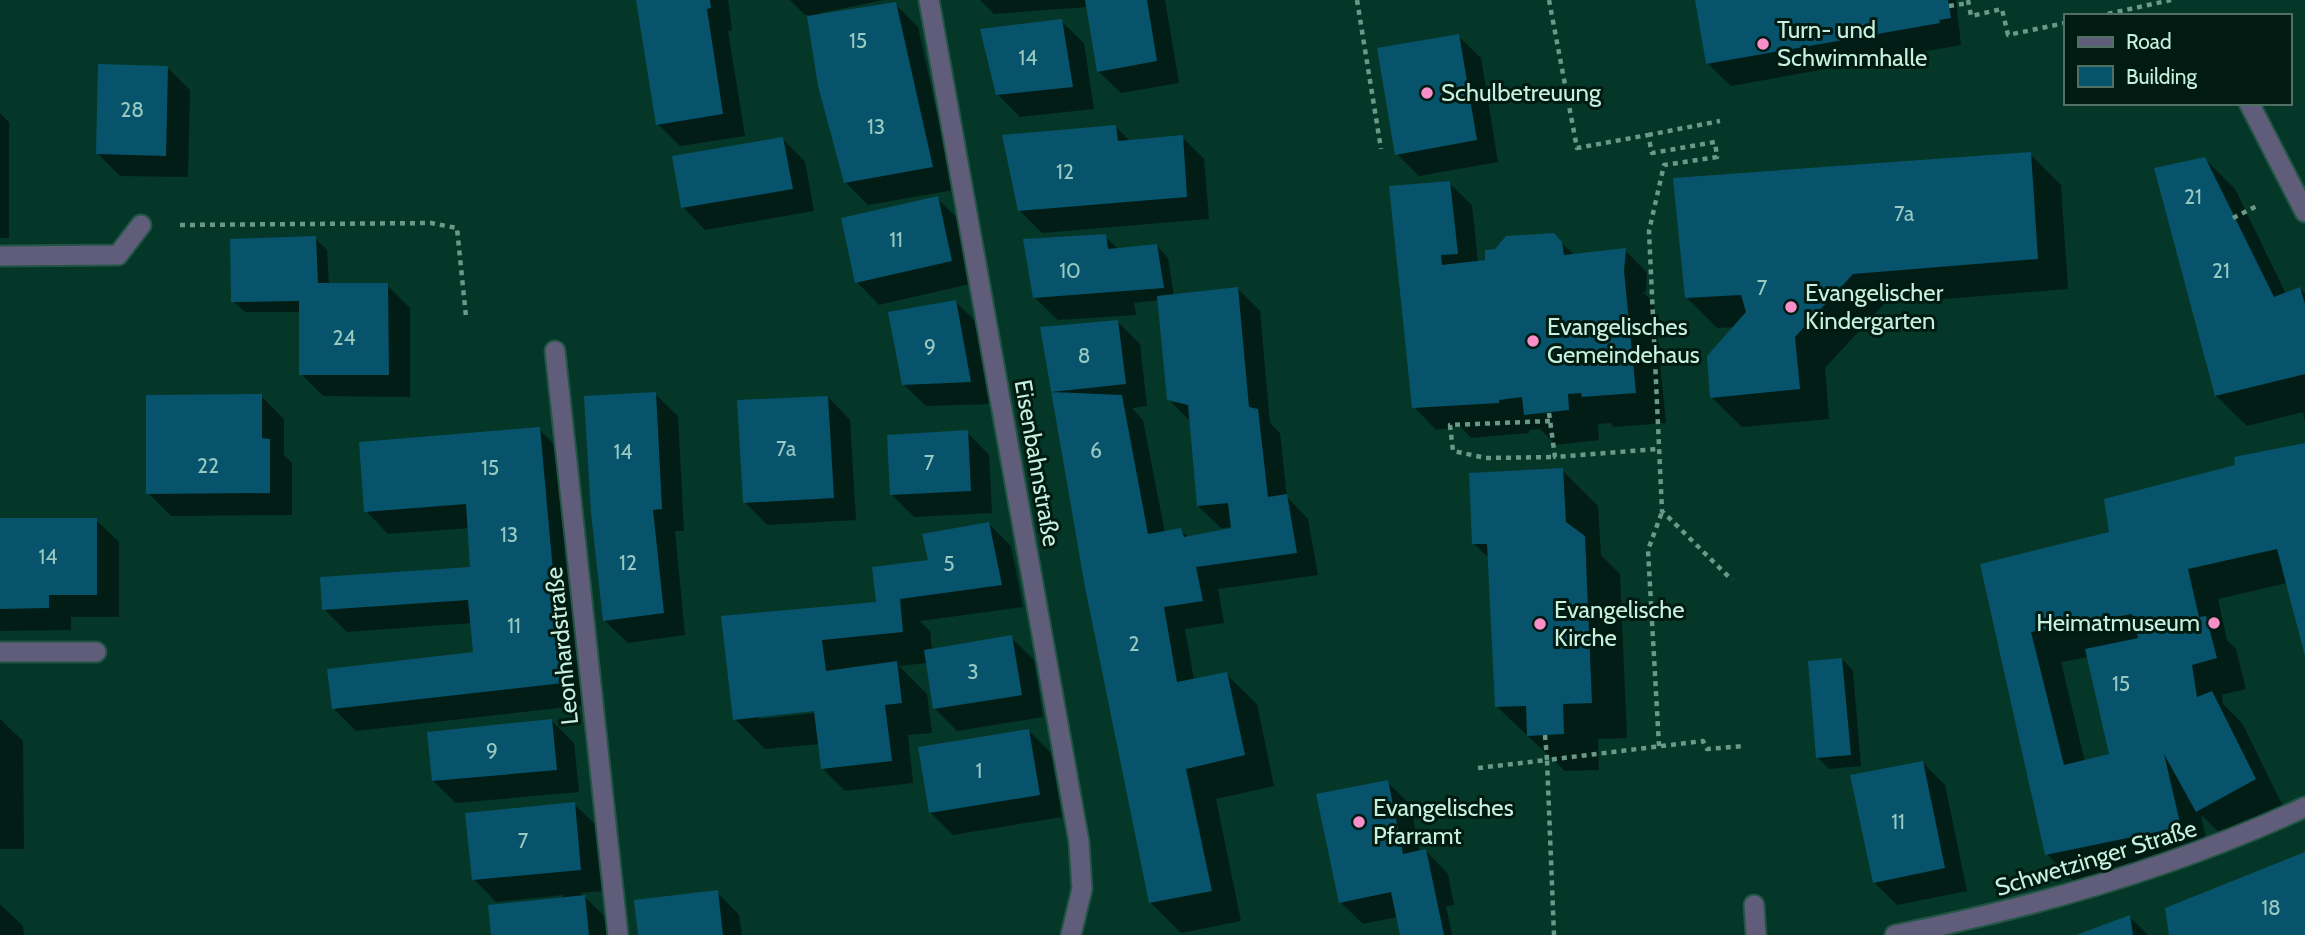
<svg xmlns="http://www.w3.org/2000/svg" width="2305" height="935" font-family="Cabin,sans-serif">
<style>
.shadow{fill:#0007;fill-rule:evenodd}
.building{fill:#07536b;fill-rule:evenodd}
.lines{fill:none;stroke-linecap:round;stroke-linejoin:round}
.service-casing{stroke:#235545;stroke-width:23}
.minor-casing{stroke:#235545;stroke-width:23}
.tertiary-casing{stroke:#235545;stroke-width:23}
.path{stroke:#6b9988;stroke-width:4.5;stroke-dasharray:5 5;stroke-linecap:butt}
.service{stroke:#5f5d79;stroke-width:19}
.minor{stroke:#5f5d79;stroke-width:19}
.tertiary{stroke:#5f5d79;stroke-width:19}
.poi-dot{fill:#f98fc8;stroke:#011b12;stroke-width:2.5}
.labels{text-anchor:middle;stroke-width:6;stroke-linejoin:round;paint-order:stroke}
.number-label{font-size:21px;fill:#97c9c1}
.poi-label{font-size:24px;fill:#c7f0de;stroke:#011b12;text-anchor:start}
.street-label{font-size:24px;fill:#c7f0de;stroke:#011b12}
</style>
<rect width="100%" height="100%" fill="#043728"/>
<path class="shadow" d="M639,0H728L732,30L728,31L745,136L680,146L658,124Z
M790,0H884L820,13V16L895,4L918,27L954,190L868,205L845,182L820,85L808,15H805Z
M980,0H1165L1179,83L1121,93L1098,71L1088,7L994,14Z
M1696,0H1956L1961,45L1731,86L1708,64Z
M1061,21L1084,43L1094,109L1020,117L997,94Z
M1458,36L1481,58L1498,162L1419,176L1397,154Z
M167,67L190,90L188,177L120,176L97,153Z
M0,113L9,122V238H0Z
M1115,126L1130,141L1182,137L1204,159L1209,219L1042,233L1020,211Z
M783,139L805,162L814,211L705,230L683,207Z
M2030,154L2061,185L2068,289L1884,304L1825,368L1829,419L1742,427L1711,397L1736,327L1717,328L1686,297Z
M2205,159L2235,189L2286,294L2300,289L2305,294V422L2303,412L2247,426L2216,396Z
M1449,183L1472,205L1478,262L1553,234L1575,256L1625,250L1647,273L1646,292H1643L1654,303L1666,423L1614,427L1610,423L1598,424L1599,440L1556,445L1540,429L1529,430V433L1471,438L1460,426L1436,430L1414,407Z
M937,198L959,220L974,283L879,305L857,282Z
M1105,236L1119,250L1157,246L1168,258L1174,296L1238,289L1260,311L1270,423L1280,433L1287,497L1308,519L1318,575L1218,589L1224,623L1185,629L1194,680L1226,674L1257,704L1274,786L1216,799L1241,921L1181,933L1150,902L1087,587L1042,329L1118,322L1140,344L1147,406L1132,408L1143,420L1165,533L1180,530L1189,538L1232,529L1231,527L1221,528L1198,506L1191,422L1168,399L1159,300L1134,303L1136,315L1058,320L1035,298Z
M315,238L327,250L329,286L387,285L410,308V397L323,396L301,374V312H245L233,301Z
M956,302L978,324L992,404L926,406L903,384Z
M655,394L678,416L684,531H675L685,635L628,643L605,621Z
M261,396L284,419V455L292,463V515L171,516L148,493Z
M828,397L850,420L856,520L767,525L745,502Z
M539,429L562,452L585,705L356,731L334,709L475,654L472,623L347,632L324,609L472,568L470,528L388,534L366,511Z
M967,432L989,455L992,513L914,517L892,495Z
M2305,444V654L2287,583L2218,599L2227,640L2236,649L2246,689L2222,695L2223,704L2242,723L2285,810L2228,841L2201,815L2210,857L2077,884L2047,854L1982,565L2111,534L2237,467ZM2089,657L2111,755L2085,762L2061,662Z
M1562,470L1598,506L1601,555L1620,574L1627,738L1598,739L1599,770L1565,771L1496,706L1490,559L1474,544Z
M0,520H96L119,542V617H71V630L0,631Z
M989,524L1011,546L1023,607L920,621L930,631L932,650L1011,637L1034,660L1043,717L957,731L934,708L927,663L899,666L927,694L932,733L908,735L913,783L845,791L822,768L819,744L765,749L735,719L723,618L878,603L930,562ZM815,710V713L759,719V715Z
M1842,659L1853,671L1861,766L1829,769L1817,757Z
M0,719L23,741L24,849H0Z
M552,721L574,743L579,792L456,803L433,781Z
M1028,730L1051,753L1062,817L953,835L930,812Z
M1923,763L1945,785L1967,891L1897,905L1874,882Z
M1387,782L1410,804L1420,853L1426,851L1448,874L1454,905L1446,906L1452,935H1402L1398,917L1363,924L1340,902Z
M574,804L597,826L603,891L581,893L607,919L608,935H493L563,899V895L496,902L474,879Z
M717,892L739,915L742,935H640Z
M0,904L23,926L24,935H0Z
M2130,917L2148,935H2081Z"/>
<path class="building" d="M636,0H710L711,8L707,9L723,114L656,125Z
M1085,0H1147L1157,61L1097,72Z
M1695,0H1948L1951,18L1939,20L1940,23L1706,64Z
M896,2L933,167L844,183L818,86L807,16Z
M1062,19L1073,87L996,95L980,29Z
M1459,34L1477,140L1395,155L1377,48Z
M98,64L168,66L166,156L96,154Z
M1116,125L1118,141L1183,135L1187,197L1018,211L1002,135Z
M783,137L793,189L681,208L672,156Z
M2031,152L2038,259L1853,274L1795,337L1800,389L1710,398L1707,356L1746,312L1741,295L1685,298L1673,178Z
M2205,157L2274,297L2300,287L2305,304V374L2215,396L2154,168Z
M1450,181L1458,254L1441,255L1442,265L1485,260V250L1495,249L1506,236L1554,233L1562,242L1564,255L1626,248L1624,271L1636,393L1582,397L1581,393L1568,394L1569,410L1524,415L1522,397L1499,400V403L1412,408L1389,186Z
M938,196L952,261L855,283L841,218Z
M1106,234L1108,249L1157,244L1164,288L1033,298L1023,239Z
M316,236L318,283H388L389,375H299V301L231,302L230,239Z
M1238,287L1249,407L1258,409L1268,497L1287,494L1297,553L1196,567L1203,601L1164,607L1177,682L1227,672L1245,755L1186,769L1212,891L1149,903L1085,587L1040,327L1118,320L1126,384L1051,392L1122,395L1148,534L1181,528L1184,537L1231,528L1228,503L1197,506L1188,405L1167,400L1157,296Z
M956,300L971,382L902,385L888,312Z
M656,392L662,509L653,510L664,613L603,621L591,513L584,396Z
M262,394V438L270,439V493L146,494V395Z
M828,396L834,498L743,503L737,400Z
M540,427L563,683L332,709L327,669L473,652L468,600L322,610L320,577L470,567L466,504L364,512L359,442Z
M968,430L971,491L890,495L887,435Z
M2305,443V656L2277,549L2188,569L2199,617L2206,616L2217,658L2192,665L2197,697L2212,691L2256,779L2196,812L2164,754L2181,827L2045,855L1980,564L2109,532L2104,499L2235,465L2234,457ZM2132,614L2138,638L2085,649L2109,754L2064,765L2031,632Z
M1563,468L1566,522L1585,536L1592,703L1563,704L1564,734L1527,736L1526,706L1495,707L1487,544H1472L1469,473Z
M0,518H97V595H49V608L0,609Z
M989,522L1002,585L900,599L903,632L822,640L826,671L897,661L902,703L885,705L892,761L821,769L814,711L733,720L721,616L876,602L872,567L928,560L922,534Z
M1012,635L1022,695L933,709L924,650Z
M1842,658L1851,755L1816,758L1808,661Z
M552,719L557,770L432,781L427,732Z
M1029,729L1040,795L929,813L918,747Z
M1923,761L1945,868L1873,883L1850,775Z
M1388,780L1403,854L1426,849L1444,935H1400L1391,892L1339,903L1316,794Z
M575,802L581,870L472,880L465,813Z
M2305,852V935H2169L2165,908Z
M718,890L723,935H638L634,900Z
M585,895L589,935H491L488,905Z
M2130,915L2133,935H2076Z"/>
<g class="lines">
<defs>
<path id="service" d="M2249,103L2305,212
M1754,905L1756,935"/>
<path id="minor" d="M0,256L118,255L141,225
M555,351L618,935
M0,652H96"/>
<path id="tertiary" d="M929,0L1079,842L1082,889L1071,935
M1895,935C2036,907 2174,868 2305,807"/>
</defs>
<use href="#service" class="service-casing"/>
<use href="#minor" class="minor-casing"/>
<use href="#tertiary" class="tertiary-casing"/>
<path class="path" d="M1357,0L1381,149
M1549,0L1577,148L1648,135L1652,153L1715,142L1717,157L1664,165L1649,231L1662,511L1732,580
M1968,0L1971,16L2002,9L2008,35L2065,23
M1949,6L1968,3
M2098,16L2171,0
M1648,135L1720,121
M2233,218L2257,206
M180,225L431,223L457,228L466,317
M1549,413L1555,457L1657,449
M1550,421L1450,425L1453,451L1486,458L1555,457
M1545,735L1547,760L1703,741L1707,749L1744,746
M1659,746L1648,550L1662,512
M1478,768L1547,760L1554,935"/>
<use href="#service" class="service"/>
<use href="#minor" class="minor"/>
<use href="#tertiary" class="tertiary"/>
</g>
<g class="poi-dot">
<circle cx="1763" cy="44" r="7"/>
<circle cx="1427" cy="93" r="7"/>
<circle cx="1791" cy="307" r="7"/>
<circle cx="1533" cy="341" r="7"/>
<circle cx="2214" cy="623" r="7"/>
<circle cx="1540" cy="624" r="7"/>
<circle cx="1359" cy="822" r="7"/>
</g>
<g class="labels">
<g class="number-label">
<text x="858" y="48">15</text>
<text x="1028" y="65">14</text>
<text x="132" y="117">28</text>
<text x="876" y="134">13</text>
<text x="1065" y="179">12</text>
<text x="2193" y="204">21</text>
<text x="1904" y="221">7a</text>
<text x="896" y="247">11</text>
<text x="1070" y="278">10</text>
<text x="2221" y="278">21</text>
<text x="1762" y="295">7</text>
<text x="344" y="345">24</text>
<text x="930" y="354">9</text>
<text x="1084" y="363">8</text>
<text x="786" y="456">7a</text>
<text x="1096" y="458">6</text>
<text x="623" y="459">14</text>
<text x="929" y="470">7</text>
<text x="208" y="473">22</text>
<text x="490" y="475">15</text>
<text x="509" y="542">13</text>
<text x="48" y="564">14</text>
<text x="628" y="570">12</text>
<text x="949" y="571">5</text>
<text x="514" y="633">11</text>
<text x="1134" y="651">2</text>
<text x="973" y="679">3</text>
<text x="2121" y="691">15</text>
<text x="492" y="758">9</text>
<text x="979" y="778">1</text>
<text x="1898" y="829">11</text>
<text x="523" y="848">7</text>
<text x="2271" y="915">18</text>
</g>
<g class="poi-label">
<text x="1777" y="38">Turn- und<tspan x="1777" dy="28">Schwimmhalle</tspan></text>
<text x="1441" y="101">Schulbetreuung</text>
<text x="1805" y="301">Evangelischer<tspan x="1805" dy="28">Kindergarten</tspan></text>
<text x="1547" y="335">Evangelisches<tspan x="1547" dy="28">Gemeindehaus</tspan></text>
<text x="1554" y="618">Evangelische<tspan x="1554" dy="28">Kirche</tspan></text>
<text x="2200" y="631" text-anchor="end">Heimatmuseum</text>
<text x="1373" y="816">Evangelisches<tspan x="1373" dy="28">Pfarramt</tspan></text>
</g>
<g class="street-label">
<text transform="translate(1037 463) rotate(80)" y="8">Eisenbahnstraße</text>
<text transform="translate(562 646) rotate(-96)" y="8">Leonhardstraße</text>
<text transform="translate(2096 858) rotate(-17)" y="8">Schwetzinger Straße</text>
</g>
</g>
<rect x="2064" y="14" width="228" height="91" fill="#011b12" stroke="#507064" stroke-width="2"/>
<rect x="2078" y="37" width="35" height="10" fill="#5f5d79" stroke="#507064" stroke-width="2"/>
<text x="2126" y="49" font-size="21" fill="#c7f0de">Road</text>
<rect x="2078" y="66" width="35" height="21" fill="#07536b" stroke="#507064" stroke-width="2"/>
<text x="2126" y="84" font-size="21" fill="#c7f0de">Building</text>
</svg>
